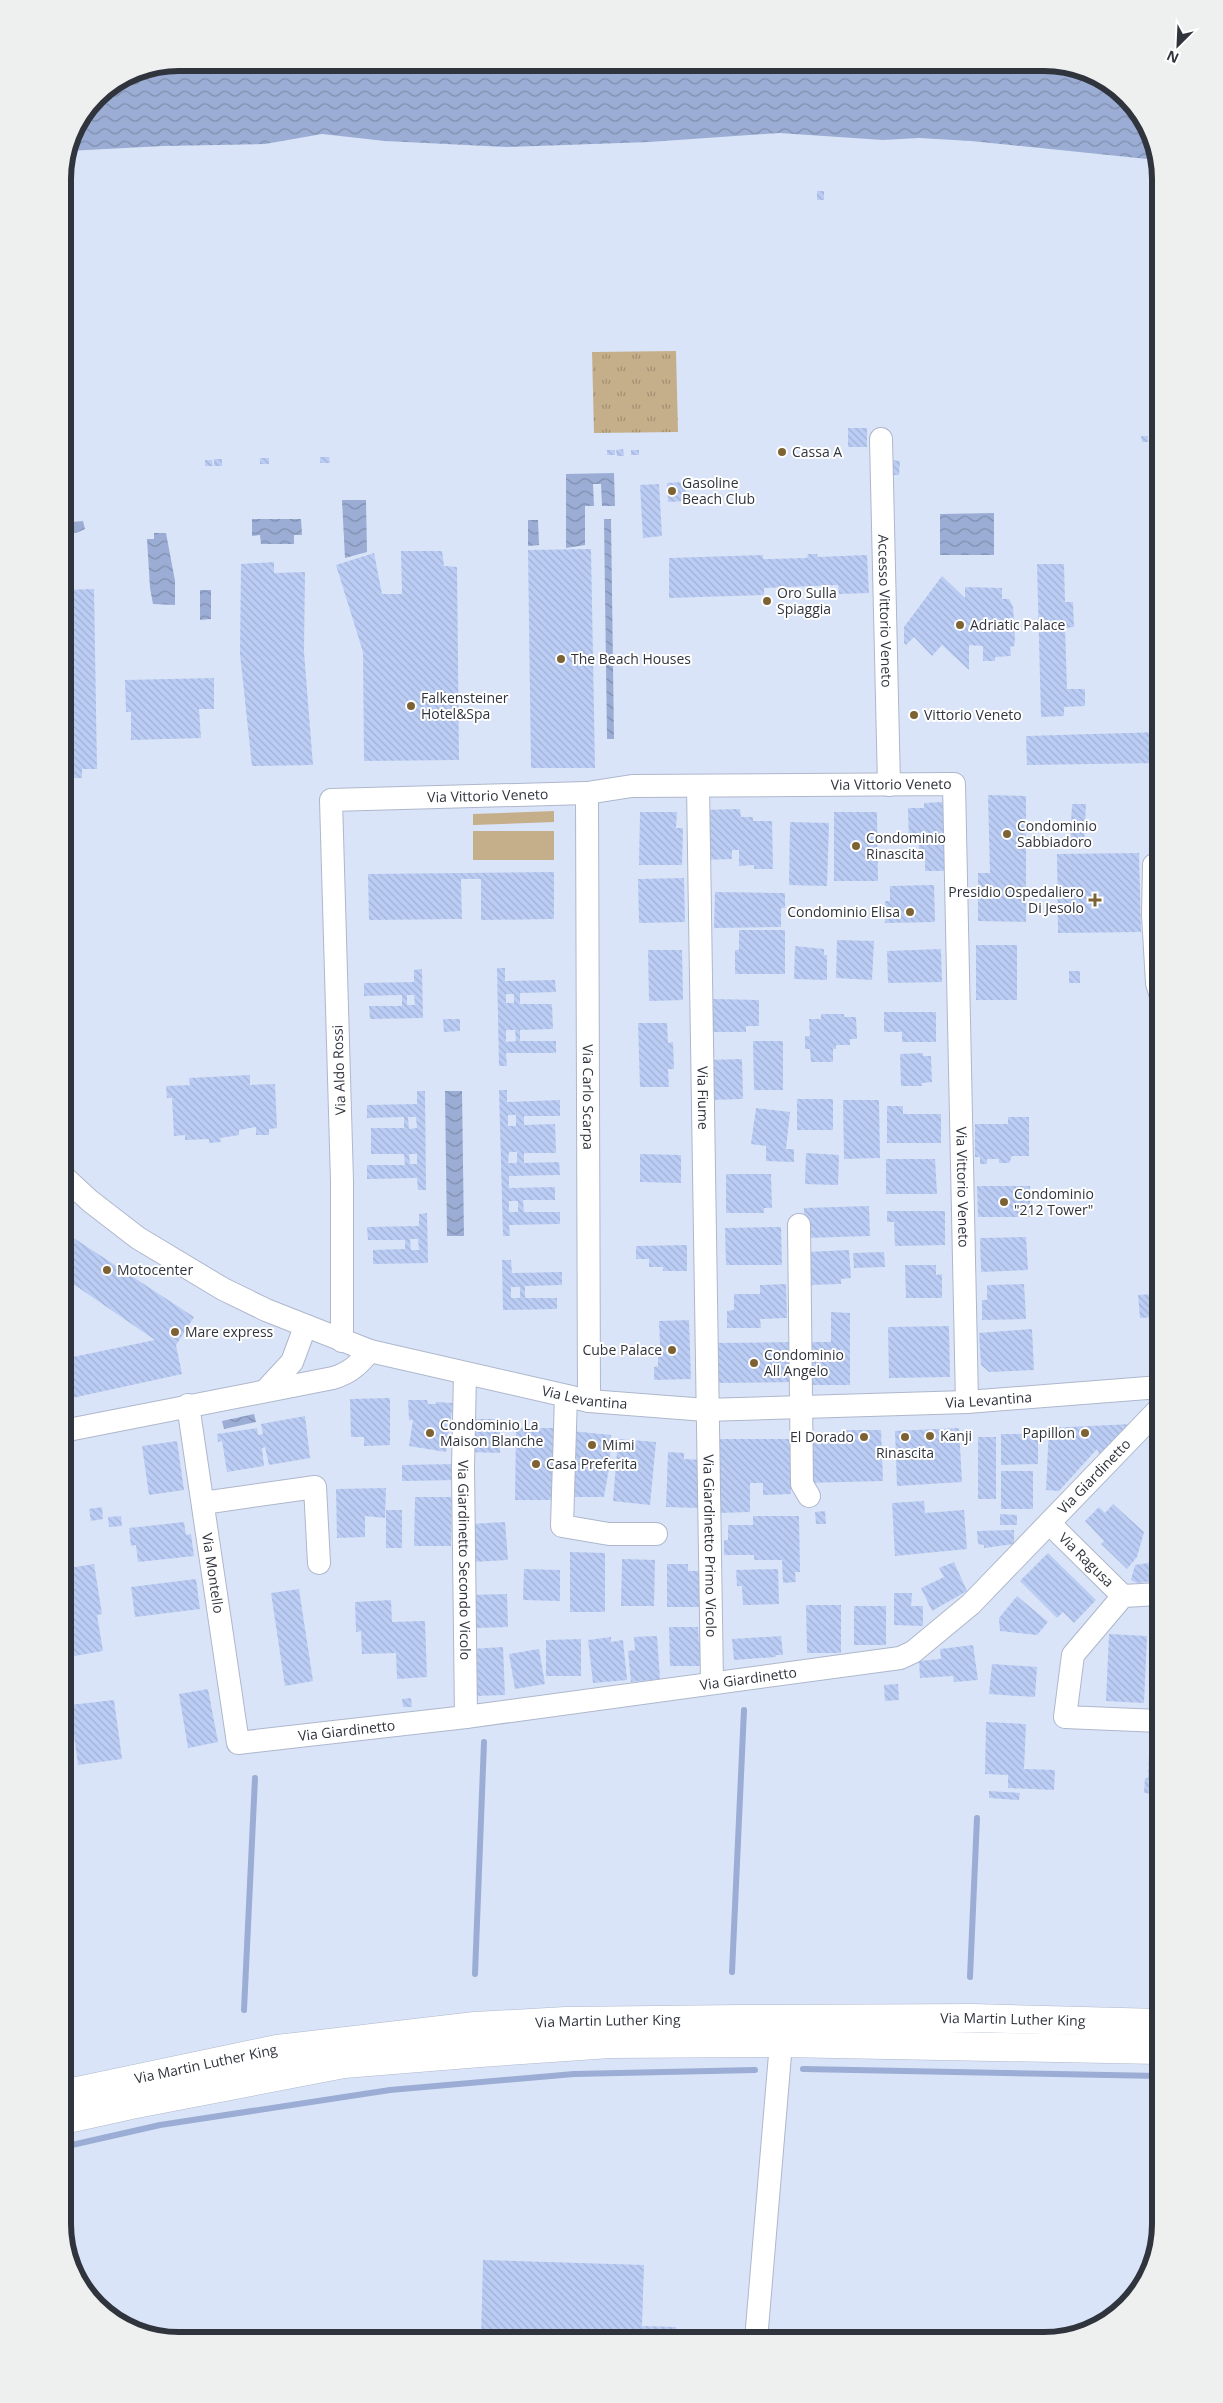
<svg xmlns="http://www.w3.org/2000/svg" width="1223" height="2403" font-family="'Open Sans',sans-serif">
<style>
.green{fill:#c5af8a}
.park{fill:url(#park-tufts)}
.water{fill:url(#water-waves)}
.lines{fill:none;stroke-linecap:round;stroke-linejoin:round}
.stream{stroke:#9badd4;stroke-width:6}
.building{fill:url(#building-back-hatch);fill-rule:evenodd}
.minor-casing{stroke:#aeb7cb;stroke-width:24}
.major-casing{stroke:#aeb7cb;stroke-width:29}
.minor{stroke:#fff;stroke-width:22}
.major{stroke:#fff;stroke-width:28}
.poi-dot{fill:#7d6334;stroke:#fff;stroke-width:2}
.labels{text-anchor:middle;stroke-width:4;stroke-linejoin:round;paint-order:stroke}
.poi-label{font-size:14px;fill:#30343c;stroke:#fff;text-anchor:start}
.street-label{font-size:14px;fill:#30343c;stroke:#fff}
.rim{fill:none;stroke:#30343c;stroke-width:6}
</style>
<defs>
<pattern id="park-tufts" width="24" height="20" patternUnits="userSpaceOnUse" patternTransform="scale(1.25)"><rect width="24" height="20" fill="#c5af8a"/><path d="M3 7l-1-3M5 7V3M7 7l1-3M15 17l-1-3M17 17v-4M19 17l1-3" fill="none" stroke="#a08f72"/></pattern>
<pattern id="water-waves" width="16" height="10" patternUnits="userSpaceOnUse" patternTransform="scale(1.25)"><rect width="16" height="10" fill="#9badd4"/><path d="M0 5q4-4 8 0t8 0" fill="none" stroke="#7f8ead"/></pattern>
<pattern id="building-back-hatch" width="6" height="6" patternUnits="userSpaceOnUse" patternTransform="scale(1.25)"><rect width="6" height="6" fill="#bbcdf5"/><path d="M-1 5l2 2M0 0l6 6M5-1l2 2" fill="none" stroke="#a1b1d3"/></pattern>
</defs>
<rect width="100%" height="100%" fill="#dae4f9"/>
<path class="green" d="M554,811V822L473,825V814Z
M473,831H554V860H473Z"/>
<path class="park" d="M676,351L678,432L594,433L592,352Z"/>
<path class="water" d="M179,63H1052L1115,86L1152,135L1157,160L971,141L919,138L883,140L779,133L649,142L507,147L385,141L322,134L265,144L163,146L68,151L72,134L97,97L135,71Z
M614,473L615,506H602L601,484H593L594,506H585V545L566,548V474Z
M342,500H366L367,552L345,558Z
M994,513V555H940V514Z
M63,517H74L73,522L83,521L85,529L76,533H63Z
M252,519H301L302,535H294V544H261L260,535L252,536Z
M604,519H611L614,739H607Z
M528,520H538L539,545L528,546Z
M154,533H166L175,581V605L153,604L150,588L147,539H154Z
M200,590H211V619L200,620Z
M445,1091H462L464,1236H447Z
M254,1414L256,1422L224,1429L222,1421Z"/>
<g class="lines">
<path class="stream" d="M732,1972L744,1710
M475,1974L484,1742
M970,1977L977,1818
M244,2010L255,1778
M803,2069L1160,2076
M63,2147L160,2125L390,2090L574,2074L755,2070"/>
</g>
<path class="building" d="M817,191H824V200H817Z
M70,212L71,220L63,221V213Z
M848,428H867V447H848Z
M1141,436H1148V442H1142Z
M623,449L624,456H617L616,450Z
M777,449H787L786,455H777Z
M819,449H827V455H820Z
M607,450H615V455H607Z
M631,450H639V455H631Z
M320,457H329L330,463H320Z
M260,458H269V464H260Z
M214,459H222V466H214Z
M205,460H212L213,466H205Z
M891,460L900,461L899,475H890Z
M685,482L686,501L668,502L667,483Z
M659,484L662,536L643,538L640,485Z
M591,549L595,768H531L528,550Z
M401,551H442L444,566L457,567L459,760L364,761L363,652L336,565L374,553L382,594H402Z
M808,554H817L818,557L867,555L869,593L839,594L838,585L764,588V595L669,598V558L763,555V559H770L807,558Z
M274,562V573L305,572L304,652L313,765L252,766L240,654L241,564Z
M1037,564H1064L1065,602H1073L1074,627L1065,628L1067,689H1085V706L1064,707V716L1041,717Z
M942,576L965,598V587L1002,588V599H1009L1013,607L1015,639L1014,646L1010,647L1011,656L995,657V661H983V646L969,645V670L942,645L932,656L914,637L906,645L904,643V627Z
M94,589L97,769H82V778H63V590Z
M214,678V709H199L201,738L131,740V712H126L125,680Z
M1160,732V763L1027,765L1026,736Z
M988,795L1026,796V922L978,921V873H990Z
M944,802L945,871H925V849H919V843H909L908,808H924V803Z
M1072,804H1086L1084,845L1070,844Z
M740,809L741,817H753V821H772L773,869H754V865L739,866V850H732V859L704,860L703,810Z
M640,812H677L676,828H683L682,865H639Z
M834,812H877L878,881H834Z
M790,822L829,823L827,886L789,885Z
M1139,853L1141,932L1058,933L1057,854Z
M554,872V919L481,920V879H461L462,919L369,920L368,874Z
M684,878L685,922L639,923L638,879Z
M934,885L935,922L885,923V901H890V886Z
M715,892L785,893V908H781V927L714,928Z
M739,930H785V974H735V950H739Z
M837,940L874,941L872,980L836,978Z
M976,945H1017V1000H976Z
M795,946L824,949V955H827V980L794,979Z
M941,949L942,982L888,983L887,951Z
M648,950H682L683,1000L649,1001Z
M497,968H505V981L555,980L556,992L520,993V1004H552L553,1029L520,1030V1041H556V1053H506L507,1066H499ZM506,994H514V1003H506ZM506,1030H515L516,1041L506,1042Z
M422,969L423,1018L370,1019L369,1006H402V995L364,996V983L414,982V970ZM407,995H414L415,1005H407Z
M1069,971H1080V983H1069Z
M713,999L759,1000V1026H746V1032H712Z
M884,1012H936V1042H902V1032H884Z
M821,1014H844V1017H856L857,1039H850V1045H836V1049H833V1062H811L810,1049H805V1036H810L809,1019H821Z
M443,1019H460V1031L444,1032Z
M638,1023H667L668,1043L673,1042L674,1069H668L669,1087H640Z
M753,1041H783V1090H754Z
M923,1053V1056H931L932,1082L922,1083V1086H901L900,1054Z
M742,1059L743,1099L710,1100L709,1060Z
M250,1075V1085L275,1084L277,1128L269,1129V1135H256V1127L239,1130V1135L220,1138L221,1142L209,1143V1139L185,1140V1135L174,1136L172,1098H167L166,1086L190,1085L189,1078Z
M499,1090H507V1102L560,1100V1116H524V1125L555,1124L556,1153H524V1163L559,1162L560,1175L509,1176V1188L555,1187V1200H523L524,1212H560V1224L509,1225L510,1236H503ZM508,1115H516V1126H508ZM509,1152H517V1163H508ZM509,1201H518V1212H509Z
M417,1091H425L426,1190H418L417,1178L367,1179V1165H405L404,1154H371V1128H404V1117L367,1118V1105L417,1104ZM408,1117H416L417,1128L409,1129ZM409,1154H417V1164H410Z
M797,1099H833V1130H797Z
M843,1100H879L880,1158L844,1159Z
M887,1106H903V1114H941V1143H887Z
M756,1108L790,1112L786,1149H794V1162L766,1161V1146L751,1144Z
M1008,1117H1029V1156H1012L1009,1163H999V1159H987V1164H980V1157H975V1124H1008Z
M806,1153L839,1155L838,1185L805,1184Z
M640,1154L681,1155V1183L640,1182Z
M886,1159H935L937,1194H886Z
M726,1174H771L772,1208H764V1213H726Z
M977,1186H1030V1217H978Z
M869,1206L870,1236L805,1238L804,1208Z
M887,1211H945V1245L895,1246L894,1222H887Z
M427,1213L428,1263L373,1264V1250L405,1249V1240H368L367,1227L419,1226V1214ZM410,1239H418L419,1250H411Z
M781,1227L782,1265H726L725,1228Z
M63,1231L194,1317L176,1345L182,1374L63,1400V1359L155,1340L63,1277Z
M1026,1237L1028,1270L981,1272L980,1238Z
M687,1245V1271H663V1267H649V1259H636V1246Z
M849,1250L851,1278L841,1279V1284L808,1285L807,1252Z
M884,1252L885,1267L854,1268L853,1253Z
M502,1260H511L512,1273L562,1272V1285L525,1286V1298H557V1309L503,1310ZM511,1287H520V1298H511Z
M905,1265H936V1275L942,1274V1298H906Z
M1155,1270H1160V1345H1157L1156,1317L1140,1318L1138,1295L1156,1294Z
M786,1284L787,1318L760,1319L761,1328H727V1311L734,1310V1294H760V1285Z
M1024,1284L1026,1319L982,1320V1300H987V1285Z
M831,1312L850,1313V1385H807V1342H831Z
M689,1320L691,1379L654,1380V1367L658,1366V1356L654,1355L653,1345H660L659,1321Z
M949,1326L950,1377L889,1378L888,1327Z
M1032,1329L1034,1370L989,1372L981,1365L979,1333Z
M794,1342V1382L715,1383V1343Z
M390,1398V1445L364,1446V1437H351L350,1399Z
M408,1400H427L428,1404H436V1402L453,1403L446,1452L409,1446L413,1420H409Z
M305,1416L310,1458L269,1465L265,1447L262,1448L264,1466L227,1472L222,1441L218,1442L217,1434L257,1428L258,1435L263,1434L261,1424Z
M468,1419H500V1453L468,1452Z
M1132,1424L1101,1456L1097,1449L1059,1491L1046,1490L1049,1428Z
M516,1428H557L556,1500H515Z
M959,1428L962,1482L897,1486L895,1431Z
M846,1430H881L883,1481L805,1483L804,1438L847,1437Z
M571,1431L611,1435L610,1463L604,1497H567Z
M1001,1434H1038V1464L1001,1465Z
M978,1437H996V1499H978Z
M618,1439L656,1442L650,1505L613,1501Z
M718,1439H795L791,1470V1494L763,1495V1483H750V1512L719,1513Z
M177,1441L184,1490L149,1495L142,1446Z
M668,1452L684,1453V1459L702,1460L701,1508L666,1507Z
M457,1464V1480L402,1481V1465Z
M1001,1471H1033V1509H1001Z
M386,1488L385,1518L365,1516V1537L337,1538L336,1489Z
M415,1497H452L451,1546H414Z
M924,1501L925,1513L964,1510L967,1549L895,1556L892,1503Z
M1113,1504L1144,1532L1137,1557L1127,1569L1101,1544L1104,1541L1085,1521L1099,1507L1105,1513Z
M102,1507L103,1519L91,1521L89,1509Z
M386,1510H402V1548H386Z
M825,1511L826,1524H816L815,1512Z
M1000,1514L1017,1515V1525H1000Z
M121,1516L122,1526L109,1527L108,1517Z
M753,1516H799L800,1572H795L796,1582L783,1583L782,1560H754V1555H724V1540H728V1525H753Z
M184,1522L186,1535L191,1534L194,1556L138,1562L136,1545L131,1546L129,1528Z
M505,1522L508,1560L472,1562L470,1524Z
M1014,1530V1544L984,1548V1545L978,1544L977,1531Z
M570,1552L605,1553V1612H570Z
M1048,1553L1096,1600L1074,1623L1063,1612L1057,1618L1020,1581Z
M622,1559L655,1560L654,1606H621Z
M1160,1561V1580L1137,1583L1131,1580L1135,1565Z
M954,1562L967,1591L932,1611L921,1588L944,1577L939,1568Z
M94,1564L102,1614L97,1615L103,1651L69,1657L63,1618V1606H66L63,1569Z
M667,1564H688V1571H704L703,1607H667Z
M524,1569L560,1570V1601L523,1600Z
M778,1569L779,1604L743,1605L742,1586H737L736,1570Z
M196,1579L200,1609L135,1617L131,1587Z
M299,1589L313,1681L285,1686L271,1593Z
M894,1593H912L911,1606H923V1626L894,1625Z
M507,1594L508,1627L472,1628L471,1595Z
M1017,1596L1048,1622L1037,1635L1000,1631L999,1618Z
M391,1600L392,1622L425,1621L427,1677L397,1679L396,1653L362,1654L361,1631L356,1632L355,1602Z
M806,1605H841V1653H807Z
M854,1606H886V1645H854Z
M669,1627H698L699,1643H705V1666H670Z
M1109,1634L1147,1636L1144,1703L1106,1701Z
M657,1636L660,1679L631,1682L628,1651L635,1650L634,1637Z
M781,1636L783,1655H776V1657L734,1660L732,1639Z
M611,1637V1642L623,1640L627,1680L593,1683L588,1640Z
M581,1639V1676H546V1640Z
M973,1645L978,1680L954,1682L953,1676L920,1678L919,1661L941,1659L940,1649Z
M503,1647L505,1695L473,1696L471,1649Z
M539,1649L545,1684L515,1689L509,1654Z
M992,1664L1037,1667L1035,1697L989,1694Z
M898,1684L899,1700L885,1701L884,1685Z
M208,1689L218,1742L188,1748L179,1694Z
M411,1698L412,1707H403L402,1699Z
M114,1700L122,1759L78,1765L70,1705Z
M986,1722L1026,1724L1024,1769L1055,1770L1054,1790L1008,1788V1775L985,1774Z
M1149,1752L1160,1753V1794L1144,1793L1145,1778H1148Z
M989,1791L1020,1793L1019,1800L989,1798Z
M483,2260L644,2265L642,2326L676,2327L675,2340H481Z"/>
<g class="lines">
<defs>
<g id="minor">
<path id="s1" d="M881,439L889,785"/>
<path id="s2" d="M698,786L712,1683"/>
<path id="s3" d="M587,793L589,1401"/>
<path d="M1154,865L1153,915L1157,983L1160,993"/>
<path id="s4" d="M63,1176L90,1201L138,1238L223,1289L266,1310L370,1351L589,1401L706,1410L967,1402L1160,1387"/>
<path d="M799,1225L802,1484L809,1496"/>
<path id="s5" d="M342,1341V1181L331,800L587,793L632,786L954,784L967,1402"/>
<path id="s6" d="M465,1374L463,1468L466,1717"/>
<path d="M266,1390L292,1362L305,1327"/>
<path d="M566,1396L562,1526L609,1534H656"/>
<path id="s7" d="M188,1405L238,1743L466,1717L900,1658L913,1652L971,1604L1160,1408"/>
<path d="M63,1431L333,1378C350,1373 358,1365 370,1351"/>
<path d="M203,1503L315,1487L319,1563"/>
<path id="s8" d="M1050,1524L1123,1596"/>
<path d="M1160,1721L1065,1717L1073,1655L1123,1596L1160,1594"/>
<path d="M756,2340L781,2043"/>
</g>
<g id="major">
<path id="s9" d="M63,2094L277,2049L475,2026L566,2021L739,2019L973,2018L1160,2023"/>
<path d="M63,2120L131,2105L344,2064L480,2053L610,2044L781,2043L1160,2050"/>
</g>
</defs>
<use href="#minor" class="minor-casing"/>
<use href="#major" class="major-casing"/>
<use href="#minor" class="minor"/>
<use href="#major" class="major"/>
</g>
<g class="poi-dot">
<circle cx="782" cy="452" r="5"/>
<circle cx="672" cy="491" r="5"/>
<circle cx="767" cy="601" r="5"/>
<circle cx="960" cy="625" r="5"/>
<circle cx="561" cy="659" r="5"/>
<circle cx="411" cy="706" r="5"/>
<circle cx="914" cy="715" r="5"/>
<circle cx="1007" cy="834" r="5"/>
<circle cx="856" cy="846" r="5"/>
<path d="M1092.5 892.5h5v5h5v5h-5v5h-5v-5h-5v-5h5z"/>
<circle cx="910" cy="912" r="5"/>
<circle cx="1004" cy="1202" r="5"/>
<circle cx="107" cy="1270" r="5"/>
<circle cx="175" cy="1332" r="5"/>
<circle cx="672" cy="1350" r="5"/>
<circle cx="754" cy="1363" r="5"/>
<circle cx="430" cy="1433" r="5"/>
<circle cx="1085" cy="1433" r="5"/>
<circle cx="930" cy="1436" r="5"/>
<circle cx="864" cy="1437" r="5"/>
<circle cx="905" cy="1437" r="5"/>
<circle cx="592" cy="1445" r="5"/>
<circle cx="536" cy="1464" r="5"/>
</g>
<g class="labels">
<g class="poi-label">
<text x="792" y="457">Cassa A</text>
<text x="682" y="488">Gasoline<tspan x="682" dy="16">Beach Club</tspan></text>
<text x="777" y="598">Oro Sulla<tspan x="777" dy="16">Spiaggia</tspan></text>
<text x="970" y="630">Adriatic Palace</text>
<text x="571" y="664">The Beach Houses</text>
<text x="421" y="703">Falkensteiner<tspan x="421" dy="16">Hotel&amp;Spa</tspan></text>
<text x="924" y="720">Vittorio Veneto</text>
<text x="1017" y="831">Condominio<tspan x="1017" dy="16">Sabbiadoro</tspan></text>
<text x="866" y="843">Condominio<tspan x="866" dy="16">Rinascita</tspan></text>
<text x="1084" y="897" text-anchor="end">Presidio Ospedaliero<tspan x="1084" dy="16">Di Jesolo</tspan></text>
<text x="900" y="917" text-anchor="end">Condominio Elisa</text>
<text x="1014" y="1199">Condominio<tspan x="1014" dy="16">"212 Tower"</tspan></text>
<text x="117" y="1275">Motocenter</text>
<text x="185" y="1337">Mare express</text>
<text x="662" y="1355" text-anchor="end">Cube Palace</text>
<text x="764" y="1360">Condominio<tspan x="764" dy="16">All Angelo</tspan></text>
<text x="440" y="1430">Condominio La<tspan x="440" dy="16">Maison Blanche</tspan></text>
<text x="1075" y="1438" text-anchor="end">Papillon</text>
<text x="940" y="1441">Kanji</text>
<text x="854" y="1442" text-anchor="end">El Dorado</text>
<text x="602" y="1450">Mimi</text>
<text x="905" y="1458" text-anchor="middle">Rinascita</text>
<text x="546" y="1469">Casa Preferita</text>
</g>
<g class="street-label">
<text dy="5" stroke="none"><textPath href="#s1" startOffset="172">Accesso Vittorio Veneto</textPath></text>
<text dy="5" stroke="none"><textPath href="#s5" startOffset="1102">Via Vittorio Veneto</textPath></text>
<text dy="5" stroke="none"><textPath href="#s5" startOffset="698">Via Vittorio Veneto</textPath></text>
<text transform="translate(339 1070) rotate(-92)" y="5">Via Aldo Rossi</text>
<text dy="5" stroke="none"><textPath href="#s3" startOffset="304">Via Carlo Scarpa</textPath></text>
<text dy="5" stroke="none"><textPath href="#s2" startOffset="312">Via Fiume</textPath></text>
<text dy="5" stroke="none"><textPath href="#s5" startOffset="1568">Via Vittorio Veneto</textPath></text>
<text dy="5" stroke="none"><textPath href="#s4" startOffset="576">Via Levantina</textPath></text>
<text dy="5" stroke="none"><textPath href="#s4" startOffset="981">Via Levantina</textPath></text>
<text dy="5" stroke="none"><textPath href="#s7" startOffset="1276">Via Giardinetto</textPath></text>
<text dy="5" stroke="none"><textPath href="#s2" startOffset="760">Via Giardinetto Primo Vicolo</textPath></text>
<text dy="5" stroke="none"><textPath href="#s6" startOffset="186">Via Giardinetto Secondo Vicolo</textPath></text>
<text dy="5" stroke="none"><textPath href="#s8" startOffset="51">Via Ragusa</textPath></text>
<text dy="5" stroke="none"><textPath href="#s7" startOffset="170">Via Montello</textPath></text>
<text dy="5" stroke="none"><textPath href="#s7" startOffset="856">Via Giardinetto</textPath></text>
<text dy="5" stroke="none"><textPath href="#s7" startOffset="451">Via Giardinetto</textPath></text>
<text dy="5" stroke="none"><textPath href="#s9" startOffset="956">Via Martin Luther King</textPath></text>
<text dy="5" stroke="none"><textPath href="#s9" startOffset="551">Via Martin Luther King</textPath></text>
<text dy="5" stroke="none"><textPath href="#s9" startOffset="146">Via Martin Luther King</textPath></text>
</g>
</g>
<path d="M0 0H1223V2403H0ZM179 71H1044A108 108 0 0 1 1152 179V2224A108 108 0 0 1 1044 2332H179A108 108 0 0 1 71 2224V179A108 108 0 0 1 179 71Z" fill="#eeefef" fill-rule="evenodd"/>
<path class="rim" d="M179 71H1044A108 108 0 0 1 1152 179V2224A108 108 0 0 1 1044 2332H179A108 108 0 0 1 71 2224V179A108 108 0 0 1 179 71Z"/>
<g transform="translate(1178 45) rotate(204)" stroke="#ffffff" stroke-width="4" paint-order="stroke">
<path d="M0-4L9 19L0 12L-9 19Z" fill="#30343c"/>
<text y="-8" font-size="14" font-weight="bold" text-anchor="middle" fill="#30343c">N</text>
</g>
</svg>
